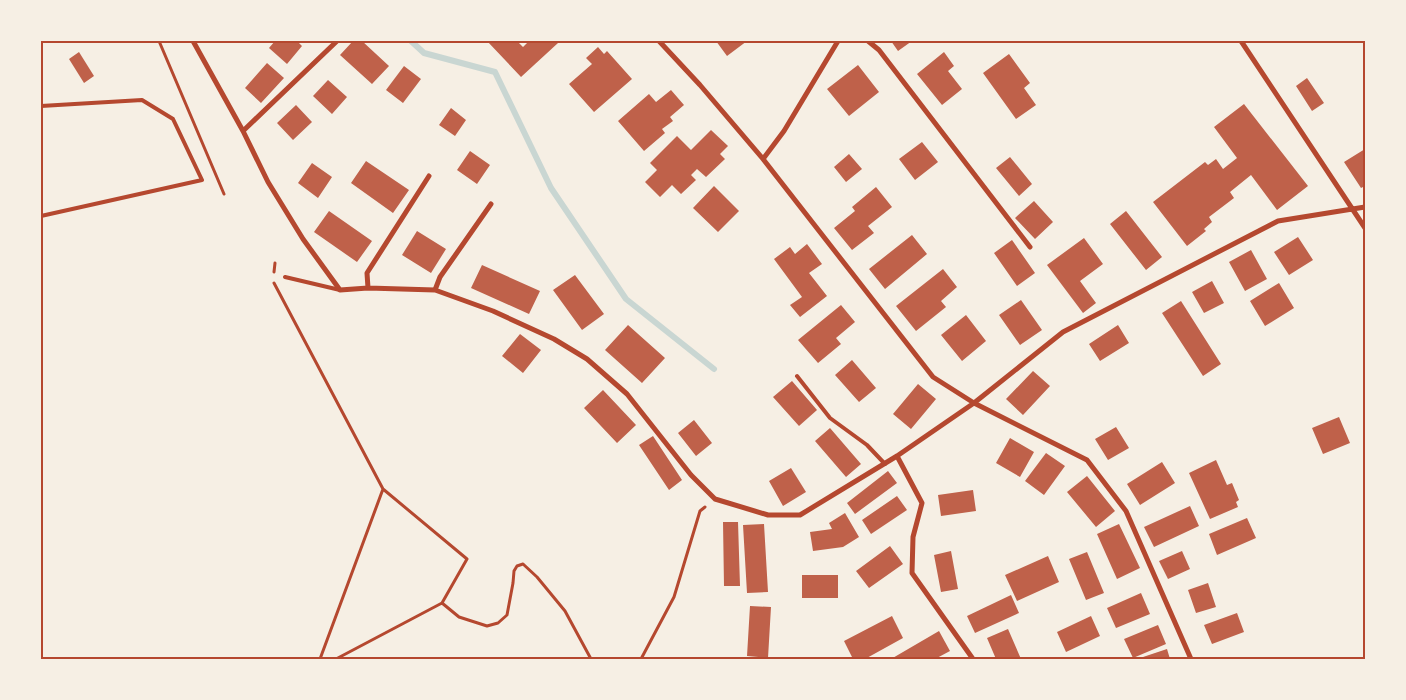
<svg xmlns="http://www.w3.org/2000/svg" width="1406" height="700" font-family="Cabin,sans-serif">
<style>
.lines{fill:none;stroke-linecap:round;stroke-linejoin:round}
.stream{stroke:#c9d6d2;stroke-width:6}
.building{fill:#bf614a}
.path{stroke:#b5482f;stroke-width:3}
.service{stroke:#b5482f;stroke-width:4}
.minor{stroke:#b5482f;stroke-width:5}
.neatline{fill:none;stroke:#b5482f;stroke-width:2}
</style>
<rect width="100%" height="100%" fill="#f6efe4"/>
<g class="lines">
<path class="stream" d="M411,41L424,53L495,72L551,188L626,299L714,369"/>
</g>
<path class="building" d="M275,41H297L302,46L287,64L269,48Z
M353,41H362L389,66L372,84L340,55Z
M487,41H517L523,47L529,41L558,43L521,77Z
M716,41H747L727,56Z
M891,41H912L898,51Z
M598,47L604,54L607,51L632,79L594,112L569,84L592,64L586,58Z
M79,52L94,76L84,83L69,59Z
M944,52L954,66L948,71L962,89L942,105L917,74Z
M1009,54L1030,83L1024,88L1036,105L1016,119L983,73Z
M267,63L284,78L261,103L245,88Z
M858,65L879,92L849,116L827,89Z
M404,66L421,79L403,103L386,90Z
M1307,78L1324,103L1312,111L1296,86Z
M328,80L347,97L332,114L313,96Z
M671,90L684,105L670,117L673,121L662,129L665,133L644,151L618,121L649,94L656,102Z
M1244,104L1308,186L1277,210L1251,175L1230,192L1234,198L1209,217L1212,222L1204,229L1206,231L1187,246L1153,202L1205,162L1208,165L1216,159L1223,169L1237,158L1214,127Z
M296,105L312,122L293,140L277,123Z
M451,108L466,120L455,136L439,125Z
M711,130L728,146L720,154L725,159L706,177L697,169L691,175L696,180L681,194L672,185L660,197L645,182L657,170L650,163L677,136L691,150Z
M922,142L938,162L915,180L899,159Z
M1365,149V186L1361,188L1344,162Z
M470,151L490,165L477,184L457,170Z
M849,154L862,169L846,182L834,167Z
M1010,157L1032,184L1019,196L996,168Z
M366,161L409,190L393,213L351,183Z
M312,163L332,177L318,198L298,183Z
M714,186L739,211L718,232L693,208Z
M876,187L892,207L868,226L874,233L852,250L834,228L855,211L852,207Z
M1034,201L1053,222L1035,239L1015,218Z
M329,211L372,241L357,262L314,232Z
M1126,211L1162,257L1146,270L1110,224Z
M417,231L446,249L431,273L402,255Z
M912,235L927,254L885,289L869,269Z
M1298,237L1313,260L1289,275L1274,252Z
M1084,238L1103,264L1080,281L1096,303L1083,313L1047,265Z
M1012,240L1035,273L1017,286L994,253Z
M807,244L822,264L809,273L827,296L800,317L790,305L802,297L774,259L790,247L795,254Z
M1251,250L1267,279L1245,291L1229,262Z
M482,265L540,291L529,314L471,288Z
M943,269L957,287L941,301L946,307L916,331L896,306Z
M575,275L604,314L582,330L553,290Z
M1212,281L1224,303L1204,313L1192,292Z
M1279,283L1294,308L1265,326L1250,301Z
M1021,300L1042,330L1020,345L999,315Z
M1181,301L1221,364L1203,376L1162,313Z
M841,305L855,322L836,338L841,344L818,363L798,340Z
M966,315L986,341L962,361L941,335Z
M628,325L665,358L642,383L605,350Z
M1118,325L1129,343L1100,361L1089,344Z
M520,334L541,350L523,373L502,356Z
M852,360L876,388L859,402L835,375Z
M1033,371L1050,386L1023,415L1006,399Z
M792,381L817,410L799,426L773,397Z
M918,384L936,399L911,429L893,414Z
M603,390L636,425L617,443L584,408Z
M1339,417L1350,443L1323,454L1312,428Z
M694,420L712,443L696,456L678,433Z
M1116,427L1129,448L1108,460L1095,439Z
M830,428L861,464L846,477L815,441Z
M653,436L682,480L669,490L639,445Z
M1010,438L1034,452L1020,477L996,463Z
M1046,453L1065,466L1044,495L1025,481Z
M1216,460L1227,485L1232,483L1239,500L1236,502L1238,507L1210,519L1189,473Z
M1162,462L1175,483L1140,505L1127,484Z
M791,468L806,492L783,506L769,481Z
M888,471L897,483L855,514L847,503Z
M1087,476L1115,511L1096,527L1067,492Z
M973,490L976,511L941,516L938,495Z
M897,496L907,510L871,534L862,520Z
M1190,506L1199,526L1154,547L1144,527Z
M845,513L859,537L843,547L813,551L810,532L832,529L829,523Z
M1247,518L1256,538L1217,555L1209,534Z
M723,522H738L740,586H724Z
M764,524L768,592L747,593L743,525Z
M1119,524L1140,568L1117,579L1097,534Z
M890,546L903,564L869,588L856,571Z
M951,551L958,589L941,592L934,555Z
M1182,551L1190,569L1168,579L1159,561Z
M1087,552L1104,593L1086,600L1069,559Z
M1048,556L1059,582L1017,601L1005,575Z
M802,575H838V598H802Z
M1208,583L1216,607L1196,613L1188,590Z
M1141,593L1150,614L1116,628L1107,608Z
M1011,595L1019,613L975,633L967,616Z
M750,606L771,607L768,658L747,656Z
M1237,613L1244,632L1212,644L1204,625Z
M892,616L903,638L865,659H853L844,641Z
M1091,616L1100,636L1066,652L1057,632Z
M1158,625L1166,644L1133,658L1124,639Z
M1008,629L1021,659H996L987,638Z
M939,631L950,651L935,659H891Z
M1167,649L1170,659H1140V658Z"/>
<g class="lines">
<path class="path" d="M159,41L224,194
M274,272L275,263
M274,283L383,489L467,559L442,603
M320,659L383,489
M336,659L442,603L459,617L487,626L498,623L507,615L513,583L514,571L517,566L523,564L537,577L565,611L591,659
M641,659L674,597L700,511L705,507"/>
<path class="service" d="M41,106L142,100L173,119L202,180L41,216
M285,277L340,290
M797,376L830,418L867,445L885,464"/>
<path class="minor" d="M193,41L243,131L268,182L303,239L340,290L368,288L435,290L493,311L554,339L587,359L627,394L691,475L715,499L768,515H800L897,456L974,403L1063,332L1278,221L1365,207
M659,41L700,85L763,159L933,377L974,403L1087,460L1126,511L1191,659
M868,41L879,50L1030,247
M1241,41L1365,228
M243,131L337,41
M763,159L784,131L838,41
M368,288L367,273L429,176
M435,290L440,277L491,204
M897,456L922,503L913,537L912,573L973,659"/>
</g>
<rect width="1406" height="700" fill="none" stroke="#f6efe4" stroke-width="85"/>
<rect x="42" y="42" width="1322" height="616" class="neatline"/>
</svg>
